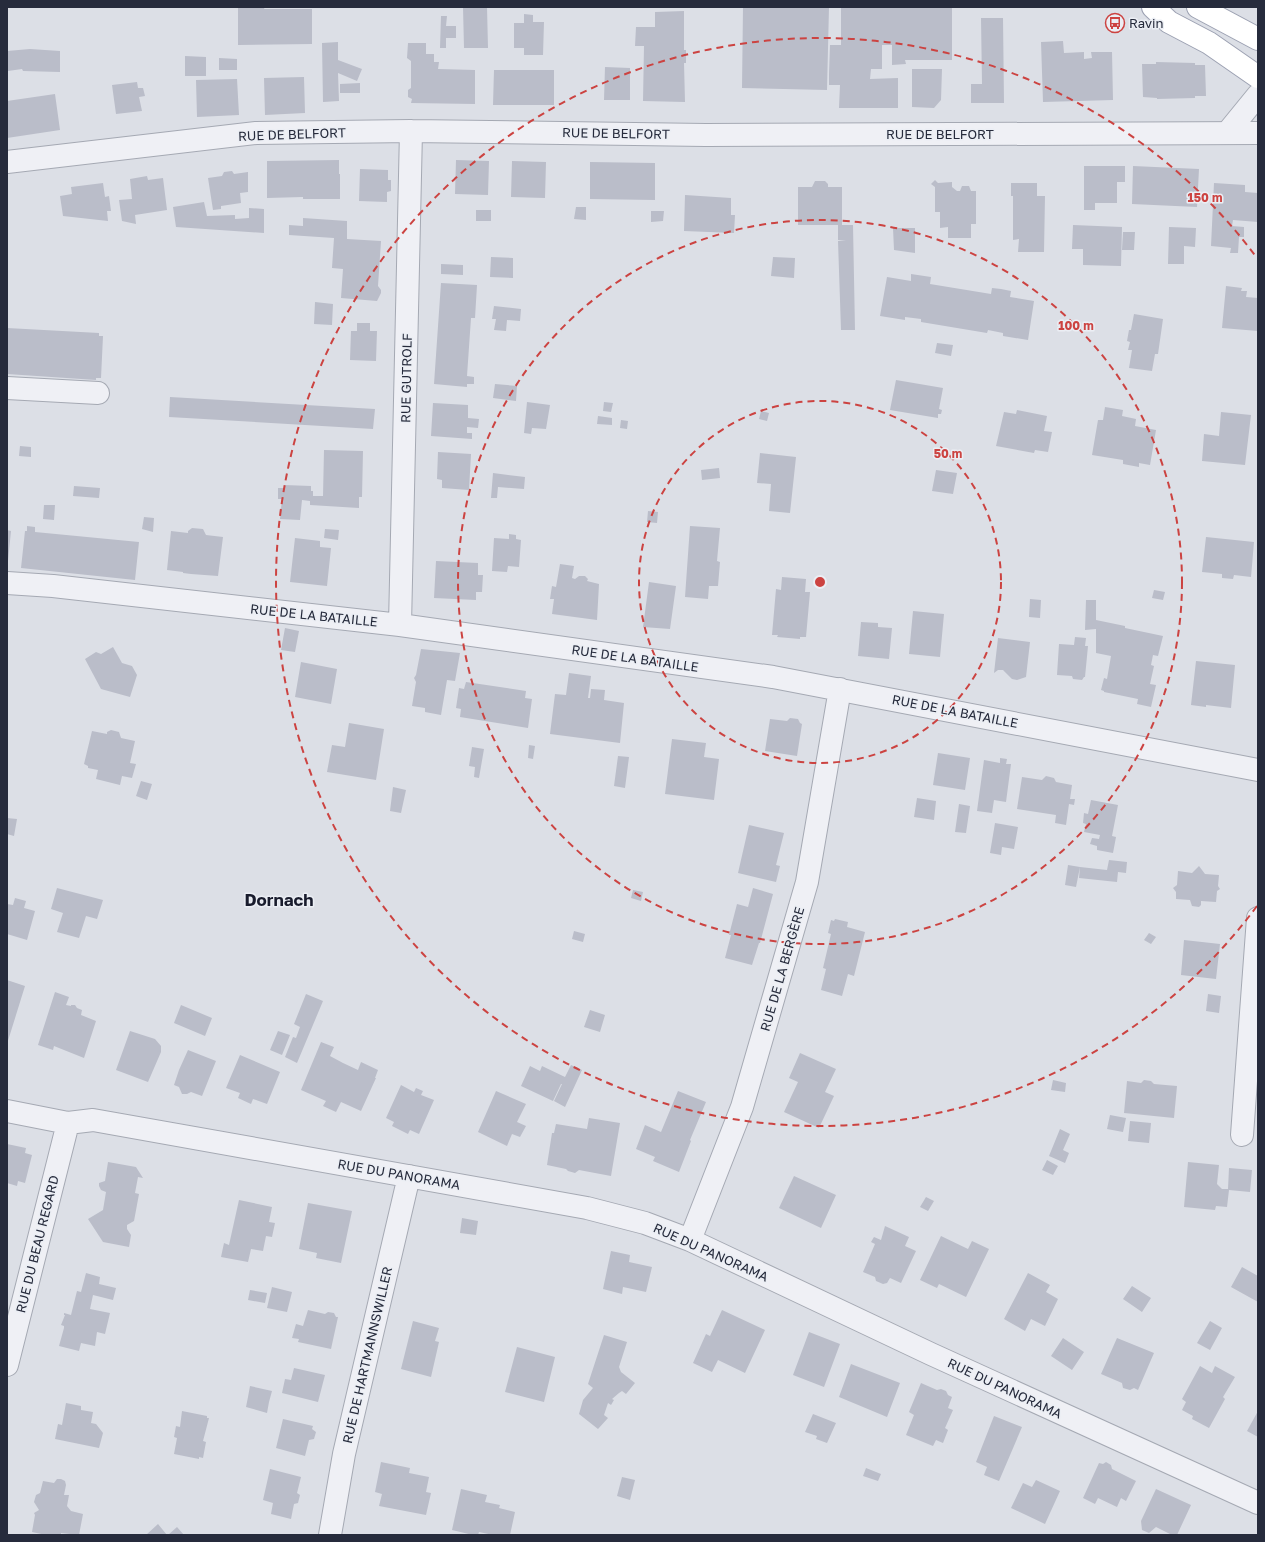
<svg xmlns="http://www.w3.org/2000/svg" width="1265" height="1542" font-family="'Golos Text',sans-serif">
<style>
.building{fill:#babdc9}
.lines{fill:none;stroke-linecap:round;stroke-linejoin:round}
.minor-casing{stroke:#a5a9b3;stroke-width:24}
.major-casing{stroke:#9ca1b2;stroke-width:24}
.minor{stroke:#eff0f5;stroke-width:22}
.major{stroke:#fff;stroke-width:22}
.ring{fill:none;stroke:#cc4341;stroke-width:2;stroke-dasharray:7 5}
.labels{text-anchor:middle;stroke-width:3;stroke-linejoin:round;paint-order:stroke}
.poi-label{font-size:13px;fill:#262b3c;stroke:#ebeef4;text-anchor:start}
.street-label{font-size:13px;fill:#262b3c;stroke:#ebeef4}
.district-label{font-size:17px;font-weight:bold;fill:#191c2d;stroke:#ebeef4}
.centre{fill:#cc4341;stroke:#ebeef4;stroke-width:2}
.ring-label{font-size:12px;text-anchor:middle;font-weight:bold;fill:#cc4341;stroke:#ebeef4;stroke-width:3;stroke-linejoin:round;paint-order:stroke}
</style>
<rect width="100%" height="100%" fill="#dcdfe6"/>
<path class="building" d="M238,7H265L264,9H312V44L238,45Z
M463,7H487L488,48H464Z
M743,7H829L827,90L742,88Z
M841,7H877V8L952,7V60H905L906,64L892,65V45H882V69H871L870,79L898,78V108H839L840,85H829V74L830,45H841Z
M684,11V50H686V63H684L685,102L643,101L644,46H635L636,27H655V12Z
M524,14L533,15V22H544L543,55H524V48H514V23H524Z
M441,16H447L446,26H456V38H446V48H440Z
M981,18H1003L1004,103H971V84H982Z
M1063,41L1064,53L1084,52V59L1092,58L1091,52H1112L1113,100L1043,102L1041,42Z
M338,42V60L362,69L357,81L338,73L339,101L323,102L322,43Z
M408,43H426V54H434V62H439L438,69L475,70V104L411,103L412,99L408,97V90L411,88V61L407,58Z
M30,49L60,51V72L23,71L22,69L8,71L7,51Z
M185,56L206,57V76H185Z
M219,58L237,59V70H219Z
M1156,62L1195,63V65H1205L1206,96H1195V98L1157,99V98L1143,97L1142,64H1156Z
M605,67L630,68V100H604Z
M912,69H942L941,100L934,108L912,107Z
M494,70H554V105H493Z
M304,77L305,113L265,115L264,78Z
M237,79L239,115L197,117L196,80Z
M137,82L138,88H143L145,96L139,97L142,111L116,114L112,85Z
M360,83V93H340V84Z
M55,94L60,130L7,138V101Z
M339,160V174H340V199H303V197L267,198V161Z
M456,160L489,161L488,195L455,194Z
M512,161L546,162L545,198L511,197Z
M590,162L655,163V200L590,199Z
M1084,166H1125V182H1117V203H1095V210H1084Z
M1133,166L1199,169L1197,207L1132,204Z
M360,169L388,170V180H391V191L387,192V202L359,201Z
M232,171L234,174L248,172V192L240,193L241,203L221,206V209L213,210L208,178L222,176L224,172Z
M147,176L148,180L163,178L167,210L135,215L136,224L122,221L119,200L132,199L130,179Z
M935,180L938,183L952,182V187L957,191H960L962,186H969L971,191H976V224H971V238H948V227L940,228V212H935V187L931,184Z
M815,181H825L828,184V187H842V225H853L855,330H841L838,241H846L838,240V225H798V187H812Z
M103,183L105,197L109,196L111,211H107L108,221L63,216L60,196L72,194L71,187Z
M1011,183H1037V196H1045L1044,252H1018L1019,239L1013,240V196H1011Z
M1214,183L1245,185V192L1258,193V222L1233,220L1232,226L1244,227V237H1239L1238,253H1230L1231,248L1211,246Z
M685,195L731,198V215H735L734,233L684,231Z
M204,202L207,216L235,215V219L249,218V208L264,209V233L176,227L173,207Z
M576,207H586V220L574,219Z
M476,210H491V221H476Z
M651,211H664L663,221L651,222Z
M303,218L347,221V239L381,241L378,286L381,290V293L377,301L341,298L343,269L332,268L334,238L289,235V225L303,226Z
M1073,225L1122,227L1121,266L1083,265V249H1072Z
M1169,227L1196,228L1195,247L1184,246V264H1168Z
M893,228H915V253L894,250Z
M1123,232H1135L1134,250H1122Z
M491,257L513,258V278L490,277Z
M773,257L795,258L794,278L771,276Z
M441,264L463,265V275L441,274Z
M911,274L931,277L930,284L991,294L992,288L1001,289L1011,291L1010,297L1034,301L1028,340L1003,336V333L988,330L987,333L921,322V319L905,317V320L880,316L887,277L911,281Z
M441,283L477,285L475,318H471L467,376L474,377V384H467V387L434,384Z
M1226,286L1242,288L1241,291H1247L1246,297L1258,298V331L1222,328Z
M315,302L333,304L332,325L314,324Z
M494,306L521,309L520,321L507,320L506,331L494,330L496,319H492Z
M1134,314L1163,319L1158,354H1155L1152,371L1129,368L1132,350H1128L1130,342L1127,341L1129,330H1131Z
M357,323H370V331H377L376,361L350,360L351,331H357Z
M7,328L99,333V336H103L101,378H96V380L7,374Z
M937,343L953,345L951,356L935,353Z
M896,380L943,388L939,409L942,410L941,414H938V418L890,410Z
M495,384L517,386L516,401L493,398Z
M170,397L375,409L373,429L169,417Z
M527,402L550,405L546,429L532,428L531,434L524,433Z
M604,402L613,403L611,412L603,411Z
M433,403L468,405V418L479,419L478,428L467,427V433H472V439L431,436Z
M1105,407L1123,410L1122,416L1136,419L1135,426L1156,430L1150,465L1139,463V467L1123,464V460L1092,455L1098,420H1103Z
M1017,410L1047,416L1044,431L1052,432L1048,452L1035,450L1034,453L996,446L1004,412L1016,414Z
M761,411L769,413L767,421L759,419Z
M1221,412L1251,415L1245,465L1202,461L1204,434L1219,436Z
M598,416L612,418V425L597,424Z
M621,420L628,421L627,429L620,428Z
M20,446L31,447V457L19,456Z
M324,450L363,451L362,497H359V508L310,505V501L302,500L300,520L280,519L282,499H278V488H284V485L311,486V491H313V496H323Z
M438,452L471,454L469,490L442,488V480L437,479Z
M760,453L796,457L790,513L769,511L771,484L757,483Z
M719,468L720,478L702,480L701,470Z
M936,470L957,473L953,494L932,491Z
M493,473L525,477L524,489L498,487L497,498H491Z
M74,486L100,488L99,498L73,496Z
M44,505H55L54,520L43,519Z
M648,511L658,512L657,523L647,522Z
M144,517L154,518L153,532L142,529Z
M27,526L35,527V532L139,542L135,580L21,568L25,531H27Z
M690,526L720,528L717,561L720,562L718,586H709L708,599L685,597Z
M192,528L203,529L206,535L223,537L218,576L191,574L183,573V572L167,570L171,531L188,533V531Z
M325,529L339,530L338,540L324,538Z
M7,530L11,531L8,561H7Z
M509,534L516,535V539L521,540L519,567L508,566L507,572L492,571L494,538L509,539Z
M1206,537L1254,542L1251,577L1234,575L1233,579L1222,578V574L1202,572Z
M295,538L320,541V547L331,548L327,586L290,582Z
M436,561L478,563V575H483L482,592H476V600L434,598Z
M560,564L574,566L572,578L575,579L579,576H585L588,579L587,581L599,584L597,620L552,614L554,599H550L552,586L556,587Z
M782,577L806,579L805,592H810L806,637H800V639L777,637L778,635H772L776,589L781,590Z
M649,582L676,586L670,629L643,627Z
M1154,590L1165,592L1163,600L1152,598Z
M1030,599L1041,600L1040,618L1029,617Z
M1086,600H1096V620L1125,626V628L1163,636L1158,656L1153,655L1151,665L1154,666L1150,684L1156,685L1151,707L1137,704L1138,699L1104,692V691L1101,690L1104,678L1107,679L1111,656L1096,653V629L1085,630Z
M913,611L944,614L940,657L909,654Z
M861,622L878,623V627L892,628L889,659L858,656Z
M285,628L299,631L295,652L281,650Z
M1075,637L1086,638L1085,646H1088L1085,677H1084L1082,680L1073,679L1072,676L1057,675L1059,644L1074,645Z
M998,638L1030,642L1026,677L1017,680L1012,679L1003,670H998L994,673Z
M113,647L122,663L132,666L137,675L130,697L101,689L85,659L96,652L101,654Z
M421,649L460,653L455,681L447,680L441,715L425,712V708L412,706L416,682L414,678L416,675Z
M1196,661L1235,665L1231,708L1206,705V707L1191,705Z
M301,662L337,669L331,704L295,697Z
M569,673L591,676L588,698H590L591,689L605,690L604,700L624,703L620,743L550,734L555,694L566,695Z
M466,682L526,691L525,698L532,699L528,728L460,717L461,709L456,708L459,688L464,689Z
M790,718L798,719L800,723L802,724L797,756L765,751L770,719L787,721Z
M349,723L384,729L376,780L327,772L332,745L345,747Z
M111,730L119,732L121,738L135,741L130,763L136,764L132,778L122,776L120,785L96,779L98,770L88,768V766L84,764L92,731L107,734V732Z
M672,739L706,743L704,757L719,759L714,800L665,794Z
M529,745L535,746L533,759L528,758Z
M472,747L484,749L479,778L474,777L475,767L469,766Z
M938,753L970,758L965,790L933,785Z
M618,756L629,757L625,788L614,786Z
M1000,758L1007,759L1006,764H1011L1006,802L994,800L992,813L977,811L984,760L1000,763Z
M1046,776L1054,778L1056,782L1072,785L1070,799H1075L1074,805L1069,804L1066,825L1055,823L1056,815L1017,809L1022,777L1042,780Z
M141,781L152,784L147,800L136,796Z
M393,787L406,790L401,813L390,811Z
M917,798L936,801L934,820L914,817Z
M1091,800L1118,805L1112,836L1116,837L1113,853L1097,850V846L1090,844L1092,838L1099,839L1100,835L1084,832L1086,824L1083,823L1084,813L1088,814Z
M959,804L970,806L966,833L955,832Z
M7,818L17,819L14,836L7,834Z
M995,823L1018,827L1014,849L1002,847L1001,855L990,853Z
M749,825L784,833L776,865L780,866L776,882L738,873Z
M1109,860L1127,862L1126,873L1118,872L1117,882L1079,878L1080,867L1107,870Z
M1068,865L1080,867L1076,887L1065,885Z
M1199,866L1205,874L1219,875L1218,886L1220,889L1217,891L1216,902L1201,901V905L1199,907L1192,906L1190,900L1176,899V892L1173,888L1177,885L1178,871L1192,873Z
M57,888L103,900L97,919L86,916L79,938L57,932L63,913L51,909Z
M753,888L773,894L760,943H759L752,965L725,958L731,935H729L737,904L748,907Z
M633,890L643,892L641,901L631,898Z
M15,898L26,901L24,908L35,911L27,940L7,934V904L13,905Z
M835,919L848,922L847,927L865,932L854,976L848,974L842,996L821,990L826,969L823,968L831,934L828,933L831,920L834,921Z
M574,931L585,934L583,942L572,939Z
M1149,933L1156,937L1151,944L1144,940Z
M1184,940L1220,944L1216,979L1181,975Z
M7,980L25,986L7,1044Z
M55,992L69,997L66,1005L71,1006V1005H75L77,1008L82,1010L81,1015L96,1021L84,1058L54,1046L53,1050L38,1045Z
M306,994L323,1001L297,1063L285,1057L293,1037L296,1038L300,1027L294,1024Z
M1208,994L1221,996L1219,1013L1206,1011Z
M181,1005L212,1018L205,1036L174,1023Z
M590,1010L605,1015L600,1032L584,1027Z
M130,1031L155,1039L161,1046V1052L148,1082L116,1070Z
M278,1031L290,1035L282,1055L270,1050Z
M321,1042L334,1047L330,1056L343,1063L358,1070L361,1062L378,1070L375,1078H376L361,1111L341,1102L336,1112L323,1106L326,1101L301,1090Z
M188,1050L216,1061L202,1096L191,1092L187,1094H182L179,1087L174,1085L179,1070Z
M800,1053L836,1069L825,1092L834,1096L819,1128L784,1112L798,1082L789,1078Z
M240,1055L280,1072L267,1104L253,1099L251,1104L238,1098L240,1093L226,1088Z
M571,1065L582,1070L565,1107L554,1101L562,1084H561L553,1101L521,1086L530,1066L540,1071L542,1066L565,1077Z
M1053,1080L1066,1083L1065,1092L1051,1090Z
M1144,1080L1151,1081L1154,1084L1177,1086L1174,1118L1124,1113L1127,1081L1141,1083Z
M401,1085L414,1092L416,1088L423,1091L421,1095L434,1100L419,1134L410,1130L408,1134L392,1126L394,1122L386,1118Z
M496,1091L526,1104L517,1122L526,1126L520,1137L512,1134L507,1146L478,1132Z
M678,1091L706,1102L690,1140L691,1141L679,1172L653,1161L655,1157L636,1149L645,1125L661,1132Z
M1110,1115L1126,1118L1123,1132L1107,1129Z
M589,1118L620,1123L611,1176L579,1170L575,1173L568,1171L566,1169L547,1165L552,1133H554L556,1124L587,1129Z
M1130,1121L1151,1123L1149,1143L1128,1141Z
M1060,1129L1070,1134L1063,1150L1069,1153L1065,1163L1049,1156Z
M7,1144L26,1148L25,1153L32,1155L25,1183L18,1181L17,1186L7,1183Z
M1047,1160L1058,1166L1053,1175L1042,1170Z
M108,1162L136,1167L143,1178L138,1177L135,1193L139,1194L134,1221L127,1225V1229L131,1235L129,1247L103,1242L88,1219L103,1210L106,1192L101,1190L99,1186V1183L105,1181Z
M1188,1162L1219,1165L1217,1184L1222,1189H1228L1229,1168L1252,1170L1250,1192L1229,1190L1227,1207L1216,1206L1215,1210L1184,1207Z
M794,1176L836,1195L821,1228L779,1208Z
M926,1197L934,1201L928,1211L920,1207Z
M239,1200L272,1207L269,1222L275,1223L272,1237L266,1236L263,1251L251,1249L248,1262L221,1257L224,1243L229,1245Z
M308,1203L352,1211L341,1263L316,1258L317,1253L299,1249Z
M462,1218L478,1221L476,1235L460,1233Z
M885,1226L909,1237L905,1246L916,1251L901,1283L890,1278L887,1283L883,1284L876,1281L875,1277L863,1272L875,1244L871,1242L874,1237L881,1240Z
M941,1236L968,1249L972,1241L989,1249L966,1297L939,1284L937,1288L920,1280Z
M611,1251L630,1255L629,1262L652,1267L646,1292L623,1287L622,1294L603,1289Z
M1242,1267L1258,1276V1284L1257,1287L1258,1288V1302L1231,1287Z
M86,1273L100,1277L99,1284L116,1288L113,1300L93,1295L90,1309L110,1313L105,1334L97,1332L95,1346L81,1343L79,1351L59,1346L64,1328V1326L61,1325L65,1315H64V1313L71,1315L77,1291L81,1292Z
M1028,1273L1050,1285L1046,1292L1058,1299L1045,1326L1031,1319L1025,1331L1004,1319Z
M1132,1286L1151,1298L1142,1312L1123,1299Z
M272,1287L292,1292L287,1312L267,1308Z
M250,1290L267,1293L265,1303L248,1300Z
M308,1310L325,1314L328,1312L334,1313L336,1317H338L331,1349L298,1342L299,1339L292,1338L296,1324L303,1326Z
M722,1310L765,1330L745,1373L718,1360L712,1372L693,1363L706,1334L710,1336Z
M413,1321L439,1328L435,1341L439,1342L431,1377L401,1369Z
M1210,1321L1222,1328L1210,1350L1197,1343Z
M809,1332L840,1344L824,1387L793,1375Z
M604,1335L627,1342L619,1367L621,1372L635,1383L626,1394L622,1391L619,1393L612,1399L614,1400L611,1405L608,1403L604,1415L608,1418L598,1429L579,1414L583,1400L593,1388L588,1384Z
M1063,1338L1084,1352L1072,1370L1051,1356Z
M1117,1338L1154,1353L1138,1390L1134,1388L1130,1390L1123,1388L1122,1383L1101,1374Z
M517,1347L555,1357L544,1402L505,1392Z
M851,1364L900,1383L887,1417L839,1397Z
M1200,1366L1212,1373L1215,1366L1235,1377L1223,1397L1225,1399L1209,1428L1192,1419L1193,1416L1182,1410L1186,1402L1182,1399Z
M294,1368L325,1375L318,1402L282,1393L285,1379L291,1380Z
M921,1383L937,1390L941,1389L946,1391L948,1395L952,1397L948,1408L953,1410L945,1428L948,1430L943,1443L936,1440L933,1446L906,1435L914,1415L909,1412Z
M250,1386L272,1391L269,1402L248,1397Z
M248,1397L269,1402L267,1413L246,1407Z
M66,1403L81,1406V1410L93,1412L91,1423L96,1424L103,1433L99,1448L55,1439L58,1424L62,1425Z
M182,1411L207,1416V1418H209L203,1441L206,1442L203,1458L199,1457V1459L174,1454L177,1438L174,1437L176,1426L180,1427Z
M1258,1411V1437L1247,1431Z
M813,1414L836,1423L827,1443L816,1439L817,1436L805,1432Z
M994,1416L1022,1427L999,1481L984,1475L987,1467L976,1462Z
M283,1419L313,1426L312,1429L316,1432L314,1439L309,1440L305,1456L276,1448Z
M381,1462L410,1468L409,1473L429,1477L426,1492L431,1493L426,1515L379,1506L382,1494L375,1492Z
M1106,1462L1111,1465L1112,1469L1136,1481L1126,1501L1121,1498L1117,1507L1098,1498L1095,1504L1083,1498L1099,1463L1103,1464Z
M866,1468L881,1474L878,1481L863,1476Z
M270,1469L301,1477L297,1493L300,1495L298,1503L294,1504L291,1519L271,1514L273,1503L263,1500Z
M622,1477L635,1480L630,1500L617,1496Z
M57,1479H61L65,1481L66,1485L64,1495H69L67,1506L71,1511L83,1514L79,1535L61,1533V1535H46L32,1532L35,1515L34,1513L39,1510L34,1502L36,1495L40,1493L43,1481L54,1483Z
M1036,1480L1060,1491L1045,1524L1011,1508L1023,1483L1032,1487Z
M461,1489L487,1495L485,1502L500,1505L499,1508L515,1512L510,1535H493L479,1532L478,1535H473L452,1530Z
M1156,1489L1191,1505L1177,1535H1172L1156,1527L1149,1533L1142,1530L1141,1521Z
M158,1524L167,1535H146Z
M177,1527L184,1535H168Z"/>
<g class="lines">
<defs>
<path id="minor" d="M1227,133L1258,95
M7,162L256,133L411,131L706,135L1258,133
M7,388L98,393
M7,583L53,586L400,625L773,677L1258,770
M400,625L411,131
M7,1111L68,1123L93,1120L587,1208L645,1223L690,1240L931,1354L1258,1503
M1242,1135L1258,918
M690,1240L742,1107L807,882L840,689
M7,1365L68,1123
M330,1535L344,1454L409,1176"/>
<path id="major" d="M1153,7L1169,22L1209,43L1258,77
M1198,7L1258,39"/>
</defs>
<use href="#minor" class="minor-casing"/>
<use href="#major" class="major-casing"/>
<use href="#minor" class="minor"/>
<use href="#major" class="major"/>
</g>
<g class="ring">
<circle cx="820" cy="582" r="181"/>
<circle cx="820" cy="582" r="362"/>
<path d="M1257 906A544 544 0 1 1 1257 258"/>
</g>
<defs>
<symbol id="bus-ring" viewBox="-11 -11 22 22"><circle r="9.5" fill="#ebeef4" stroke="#cc4341" stroke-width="1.5"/><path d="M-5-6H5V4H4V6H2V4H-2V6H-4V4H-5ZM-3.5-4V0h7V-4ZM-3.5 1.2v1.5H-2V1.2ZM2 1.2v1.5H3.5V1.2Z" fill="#cc4341"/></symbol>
</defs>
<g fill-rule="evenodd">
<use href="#bus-ring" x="1104" y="12" width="22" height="22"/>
</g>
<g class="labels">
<g class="poi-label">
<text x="1129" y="28">Ravin</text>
</g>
<g class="street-label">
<text transform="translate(616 133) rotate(1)" y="5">RUE DE BELFORT</text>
<text transform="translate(292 134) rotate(-2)" y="5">RUE DE BELFORT</text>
<text x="940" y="139">RUE DE BELFORT</text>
<text transform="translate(406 378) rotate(-89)" y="5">RUE GUTROLF</text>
<text transform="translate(314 615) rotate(6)" y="5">RUE DE LA BATAILLE</text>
<text transform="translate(635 658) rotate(8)" y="5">RUE DE LA BATAILLE</text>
<text transform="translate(955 711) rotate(11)" y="5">RUE DE LA BATAILLE</text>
<text transform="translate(782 969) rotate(-74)" y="5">RUE DE LA BERGÈRE</text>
<text transform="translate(399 1174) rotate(10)" y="5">RUE DU PANORAMA</text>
<text transform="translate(37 1244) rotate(-76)" y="5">RUE DU BEAU REGARD</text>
<text transform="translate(711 1252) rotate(24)" y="5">RUE DU PANORAMA</text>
<text transform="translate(367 1355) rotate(-77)" y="5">RUE DE HARTMANNSWILLER</text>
<text transform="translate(1005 1388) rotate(25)" y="5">RUE DU PANORAMA</text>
</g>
<g class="district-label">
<text x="279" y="906">Dornach</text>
</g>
</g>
<circle cx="820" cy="582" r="6" class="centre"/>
<g class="ring-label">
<text x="1205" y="202">150 m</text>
<text x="1076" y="330">100 m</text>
<text x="948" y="458">50 m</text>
</g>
<rect width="1265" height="1542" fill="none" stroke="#262b3c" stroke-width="16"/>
</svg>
